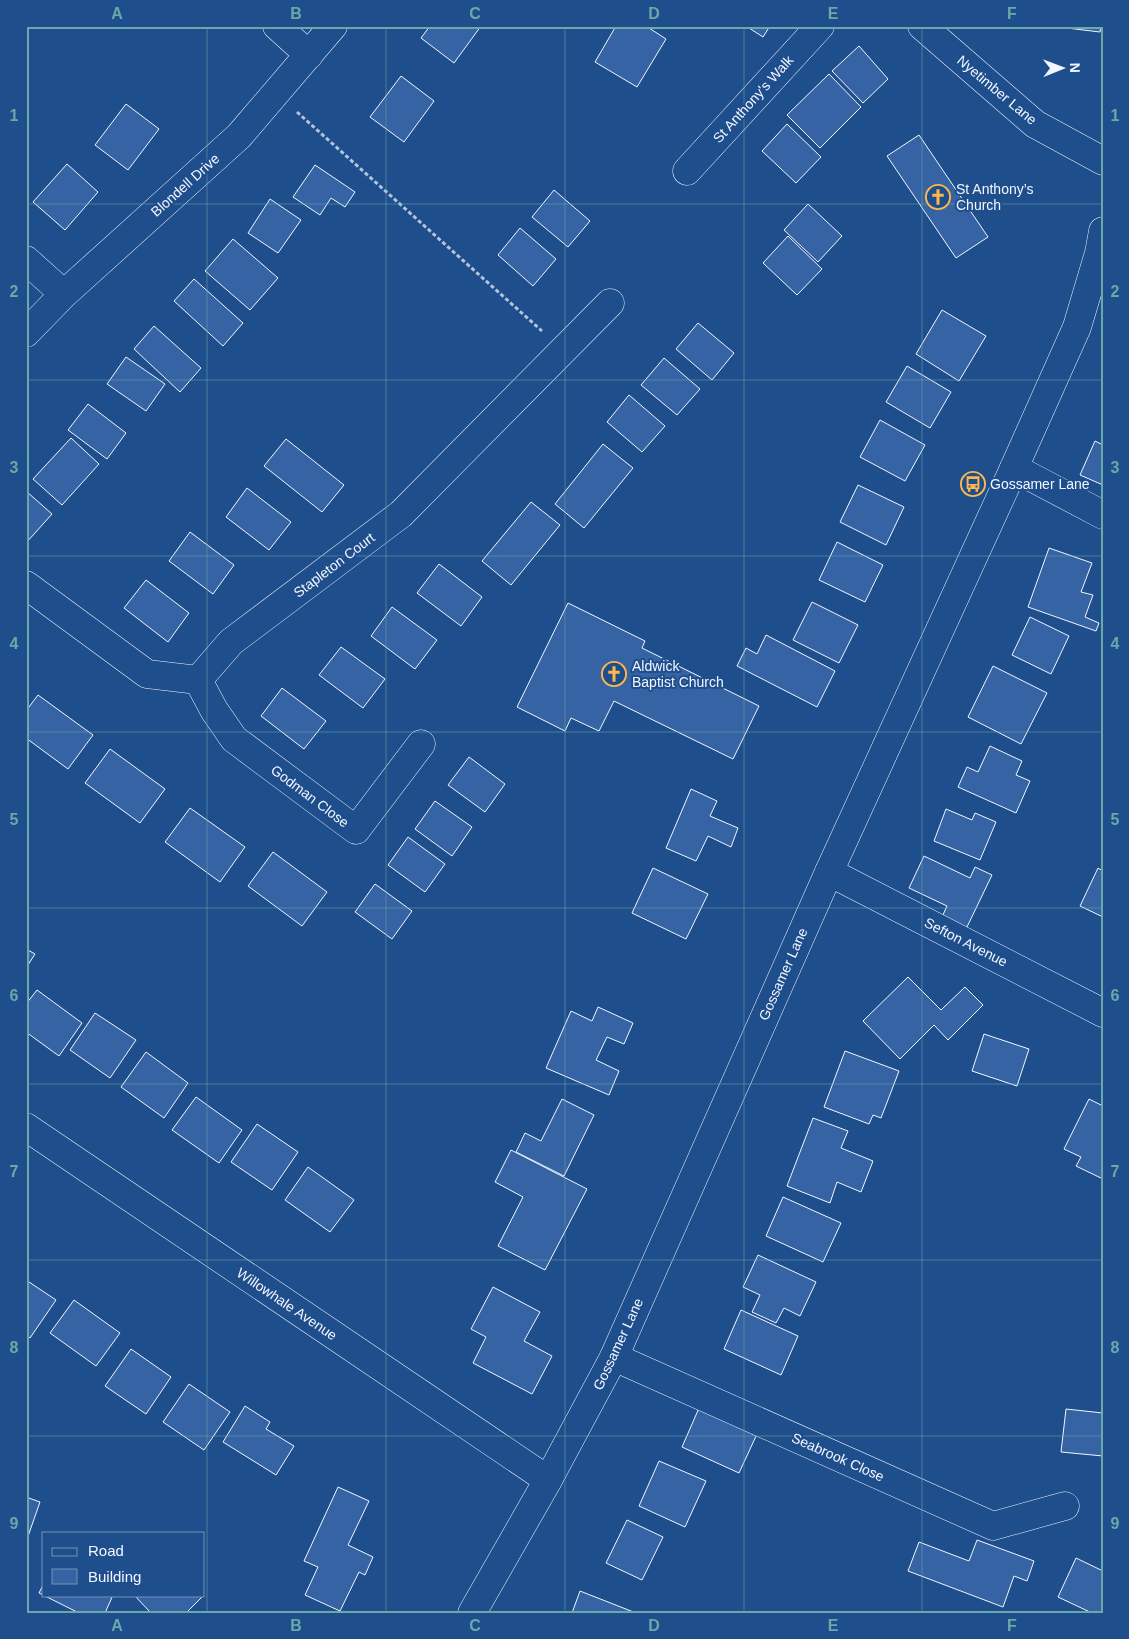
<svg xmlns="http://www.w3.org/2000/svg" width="1129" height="1639" font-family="Arial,sans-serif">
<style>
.building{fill:#3563a3;stroke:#f2f6ff}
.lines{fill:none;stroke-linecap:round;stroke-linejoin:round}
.street-casing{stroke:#f2f6ff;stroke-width:29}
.secondary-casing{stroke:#f2f6ff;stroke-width:29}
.path{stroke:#b3c4dc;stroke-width:3;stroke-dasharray:4 2.5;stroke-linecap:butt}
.street{stroke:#1f4e8c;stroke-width:28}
.secondary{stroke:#1f4e8c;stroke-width:28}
.grid{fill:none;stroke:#6aa9a8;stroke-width:1;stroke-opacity:0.55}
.labels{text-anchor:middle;stroke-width:4;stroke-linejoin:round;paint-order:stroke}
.street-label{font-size:14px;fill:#f2f6ff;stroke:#1f4e8c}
.poi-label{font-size:14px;fill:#f2f6ff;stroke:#1f4e8c;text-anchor:start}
.neatline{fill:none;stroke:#6aa9a8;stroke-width:2}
.grid-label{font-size:16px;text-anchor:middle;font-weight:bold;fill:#6aa9a8}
</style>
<rect width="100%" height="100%" fill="#1f4e8c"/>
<path class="building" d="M430,26H481L454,63L421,38Z
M616,26H646L666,39L637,87L595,62Z
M746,26H770L763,37Z
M1050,26H1101L1100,32Z
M859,46L888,79L863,103L832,71Z
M829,74L861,107L820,148L787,115Z
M401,76L434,101L404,142L370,117Z
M126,104L159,129L128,170L95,145Z
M787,124L821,157L796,183L762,151Z
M919,135L988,237L956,258L887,156Z
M67,164L98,192L65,230L33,202Z
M315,165L355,192L345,207L331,198L320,215L293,197Z
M554,190L590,221L568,247L532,217Z
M270,199L301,220L278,253L248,233Z
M808,204L842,236L818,262L784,230Z
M520,228L556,259L533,286L498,255Z
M788,236L822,269L797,295L763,263Z
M233,239L278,278L250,310L205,271Z
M194,279L243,323L223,346L174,301Z
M942,310L986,336L959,381L916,354Z
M698,323L734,353L712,380L676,349Z
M154,326L201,368L180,392L134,349Z
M126,357L165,384L146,411L107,384Z
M664,358L700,389L677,415L641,385Z
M907,366L951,392L930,428L886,402Z
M629,395L665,426L642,452L607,422Z
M88,404L126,433L107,459L68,430Z
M880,420L925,445L905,481L860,457Z
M71,438L99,464L62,505L33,479Z
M286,439L344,485L322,512L264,466Z
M1095,441L1103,445V485L1080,475Z
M603,444L633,468L584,528L555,504Z
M858,485L904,507L886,545L840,522Z
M247,488L291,522L269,550L226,517Z
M26,491L52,514L26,543Z
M531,502L560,525L511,585L482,561Z
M190,532L234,565L213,594L169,561Z
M837,542L883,565L865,602L819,580Z
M1049,548L1092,563L1081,592L1093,595L1085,617L1099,623L1096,631L1028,607Z
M439,564L482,597L461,626L417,593Z
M146,580L189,613L168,642L124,608Z
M812,602L858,625L839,663L793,640Z
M568,603L645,641L642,648L759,706L733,759L614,701L599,731L571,718L565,731L517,707Z
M392,607L437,640L415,669L371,636Z
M1030,617L1069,636L1051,674L1012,655Z
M766,635L835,671L817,707L737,666L746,648L757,654Z
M341,647L385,679L363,708L319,675Z
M993,666L1047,693L1021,744L968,717Z
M282,688L326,721L304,749L261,716Z
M38,695L93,735L68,769L26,738V711Z
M990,746L1022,761L1016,775L1030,781L1016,813L958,787L967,767L978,772Z
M110,749L165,789L140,823L85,783Z
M469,757L505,784L485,812L448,785Z
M691,789L717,801L710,816L738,828L731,847L708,836L696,861L666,848Z
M435,801L472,827L452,856L415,829Z
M190,808L245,847L220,882L165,842Z
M946,809L972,820L975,813L996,822L980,860L934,841Z
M408,837L445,864L425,892L388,865Z
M273,852L327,892L302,926L248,886Z
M924,856L970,878L975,867L992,875L966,929L942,917L947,906L909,888Z
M653,868L708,894L686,939L632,913Z
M1098,868L1103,871V917L1080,906Z
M375,884L412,911L392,939L355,912Z
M26,949L35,954L26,968Z
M908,977L941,1010L965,987L983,1005L948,1040L934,1025L900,1059L863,1021Z
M37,990L82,1023L59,1056L26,1032V1004Z
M598,1007L633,1023L624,1044L607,1037L596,1060L619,1071L609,1095L546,1068L571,1011L592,1021Z
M95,1013L136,1040L110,1078L70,1050Z
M984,1034L1029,1049L1017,1086L972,1071Z
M845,1051L899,1071L881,1118L873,1115L869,1124L824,1107Z
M146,1052L188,1083L164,1118L121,1087Z
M196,1097L242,1130L219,1163L172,1130Z
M562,1099L594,1115L564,1176L516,1152L525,1133L541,1141Z
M1089,1099L1103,1106V1179L1076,1166L1081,1157L1064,1149Z
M813,1118L848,1131L841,1148L873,1161L861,1192L837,1182L830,1203L787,1186Z
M257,1124L298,1152L272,1190L231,1162Z
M511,1150L587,1189L545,1270L498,1246L523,1197L495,1182Z
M308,1167L354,1200L330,1232L285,1200Z
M783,1197L841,1223L823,1262L766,1236Z
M758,1255L816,1282L800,1316L784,1308L776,1323L752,1312L760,1295L743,1287Z
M26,1280L56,1300L30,1338L26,1335Z
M493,1287L540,1312L524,1341L552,1356L532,1394L473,1363L486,1337L471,1329Z
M74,1300L120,1333L96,1366L50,1333Z
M741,1310L798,1336L781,1375L724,1349Z
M131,1349L171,1377L146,1414L105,1386Z
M189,1384L230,1412L204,1450L163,1422Z
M245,1406L270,1422L266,1429L294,1446L276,1475L223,1442Z
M699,1408L757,1434L739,1473L682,1447Z
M1066,1409L1103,1413V1456L1061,1452Z
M659,1461L706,1481L685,1527L639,1506Z
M338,1487L369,1501L348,1545L373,1557L365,1575L359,1572L340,1611L305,1595L318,1567L304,1561Z
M26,1497L40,1502L26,1542Z
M627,1520L663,1537L642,1580L606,1563Z
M977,1540L1034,1561L1027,1581L1014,1576L1003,1607L908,1571L919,1542L969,1561Z
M1076,1558L1103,1571V1613H1092L1058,1597Z
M44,1583V1595H113L105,1613H79L39,1593Z
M580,1591L636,1613H572Z
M201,1595L202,1597L186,1613H151L135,1596Z"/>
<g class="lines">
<defs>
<path id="street" d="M277,26L309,55
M687,171L820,26
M26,260L64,294
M26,333L64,294L239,136L333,26
M1014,468L1103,515
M26,585L147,674L198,680L231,642L401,514L610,303
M198,680L214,710L234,739L356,830L421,744
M829,872L1103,1013
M26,1127L548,1480
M614,1357L993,1526L1065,1506"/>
<path id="secondary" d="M922,26L1035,124L1103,161
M472,1613L548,1480L614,1357L829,872L1014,468L1077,327L1099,253L1103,231"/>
</defs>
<use href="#street" class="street-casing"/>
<use href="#secondary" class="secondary-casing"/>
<path class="path" d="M297,112L542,331"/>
<use href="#street" class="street"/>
<use href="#secondary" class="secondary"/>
</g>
<path class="grid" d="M207,26V1613M386,26V1613M565,26V1613M744,26V1613M922,26V1613M26,204H1103M26,380H1103M26,556H1103M26,732H1103M26,908H1103M26,1084H1103M26,1260H1103M26,1436H1103"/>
<defs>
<symbol id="church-ring" viewBox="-11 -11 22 22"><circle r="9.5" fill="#1f4e8c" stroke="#ffb74d" stroke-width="1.5"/><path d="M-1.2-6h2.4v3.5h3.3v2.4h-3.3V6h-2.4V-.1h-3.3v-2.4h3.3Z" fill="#ffb74d"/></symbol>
<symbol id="bus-ring" viewBox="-11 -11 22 22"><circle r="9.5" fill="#1f4e8c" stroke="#ffb74d" stroke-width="1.5"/><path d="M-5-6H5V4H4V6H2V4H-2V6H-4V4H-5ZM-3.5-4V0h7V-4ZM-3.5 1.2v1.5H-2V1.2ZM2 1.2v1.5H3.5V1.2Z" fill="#ffb74d"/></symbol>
</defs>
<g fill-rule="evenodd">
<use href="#church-ring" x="924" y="183" width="28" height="28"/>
<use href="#bus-ring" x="959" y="470" width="28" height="28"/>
<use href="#church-ring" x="600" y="660" width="28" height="28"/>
</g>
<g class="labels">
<g class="street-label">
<text transform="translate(997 90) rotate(40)" y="5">Nyetimber Lane</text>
<text transform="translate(753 99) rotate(-48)" y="5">St Anthony's Walk</text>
<text transform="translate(185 185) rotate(-42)" y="5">Blondell Drive</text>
<text transform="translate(334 565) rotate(-37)" y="5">Stapleton Court</text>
<text transform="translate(310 796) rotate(37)" y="5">Godman Close</text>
<text transform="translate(966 942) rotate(27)" y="5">Sefton Avenue</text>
<text transform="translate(783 974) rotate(-66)" y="5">Gossamer Lane</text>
<text transform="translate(287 1304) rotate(34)" y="5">Willowhale Avenue</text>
<text transform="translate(618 1344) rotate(-65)" y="5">Gossamer Lane</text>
<text transform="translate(838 1457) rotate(24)" y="5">Seabrook Close</text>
</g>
<g class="poi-label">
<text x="956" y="194">St Anthony’s<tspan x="956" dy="16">Church</tspan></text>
<text x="990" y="489">Gossamer Lane</text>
<text x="632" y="671">Aldwick<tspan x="632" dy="16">Baptist Church</tspan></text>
</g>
</g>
<rect width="1129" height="1639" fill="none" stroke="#1f4e8c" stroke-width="55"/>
<rect x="42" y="1532" width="162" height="65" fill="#1f4e8c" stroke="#7391ba"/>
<rect x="52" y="1548" width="25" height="8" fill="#1f4e8c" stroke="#7391ba"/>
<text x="88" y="1556" font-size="15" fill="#f2f6ff">Road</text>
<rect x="52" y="1569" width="25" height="15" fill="#3563a3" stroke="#7391ba"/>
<text x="88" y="1582" font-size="15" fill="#f2f6ff">Building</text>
<g transform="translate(1062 68) rotate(89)" stroke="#1f4e8c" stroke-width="4" paint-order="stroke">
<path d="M0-4L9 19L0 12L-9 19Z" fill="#f2f6ff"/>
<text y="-8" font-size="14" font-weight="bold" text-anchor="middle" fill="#f2f6ff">N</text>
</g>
<rect x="28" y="28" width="1074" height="1584" class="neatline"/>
<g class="grid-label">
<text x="117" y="19">A</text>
<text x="296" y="19">B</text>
<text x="475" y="19">C</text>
<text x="654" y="19">D</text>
<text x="833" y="19">E</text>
<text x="1012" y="19">F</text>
<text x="14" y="121">1</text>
<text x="1115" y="121">1</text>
<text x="14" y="297">2</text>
<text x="1115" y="297">2</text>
<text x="14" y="473">3</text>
<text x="1115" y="473">3</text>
<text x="14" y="649">4</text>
<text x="1115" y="649">4</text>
<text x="14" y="825">5</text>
<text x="1115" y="825">5</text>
<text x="14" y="1001">6</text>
<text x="1115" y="1001">6</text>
<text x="14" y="1177">7</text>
<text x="1115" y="1177">7</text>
<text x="14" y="1353">8</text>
<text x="1115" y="1353">8</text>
<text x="14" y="1529">9</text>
<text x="1115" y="1529">9</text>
<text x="117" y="1631">A</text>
<text x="296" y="1631">B</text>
<text x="475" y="1631">C</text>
<text x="654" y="1631">D</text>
<text x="833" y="1631">E</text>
<text x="1012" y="1631">F</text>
</g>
</svg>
